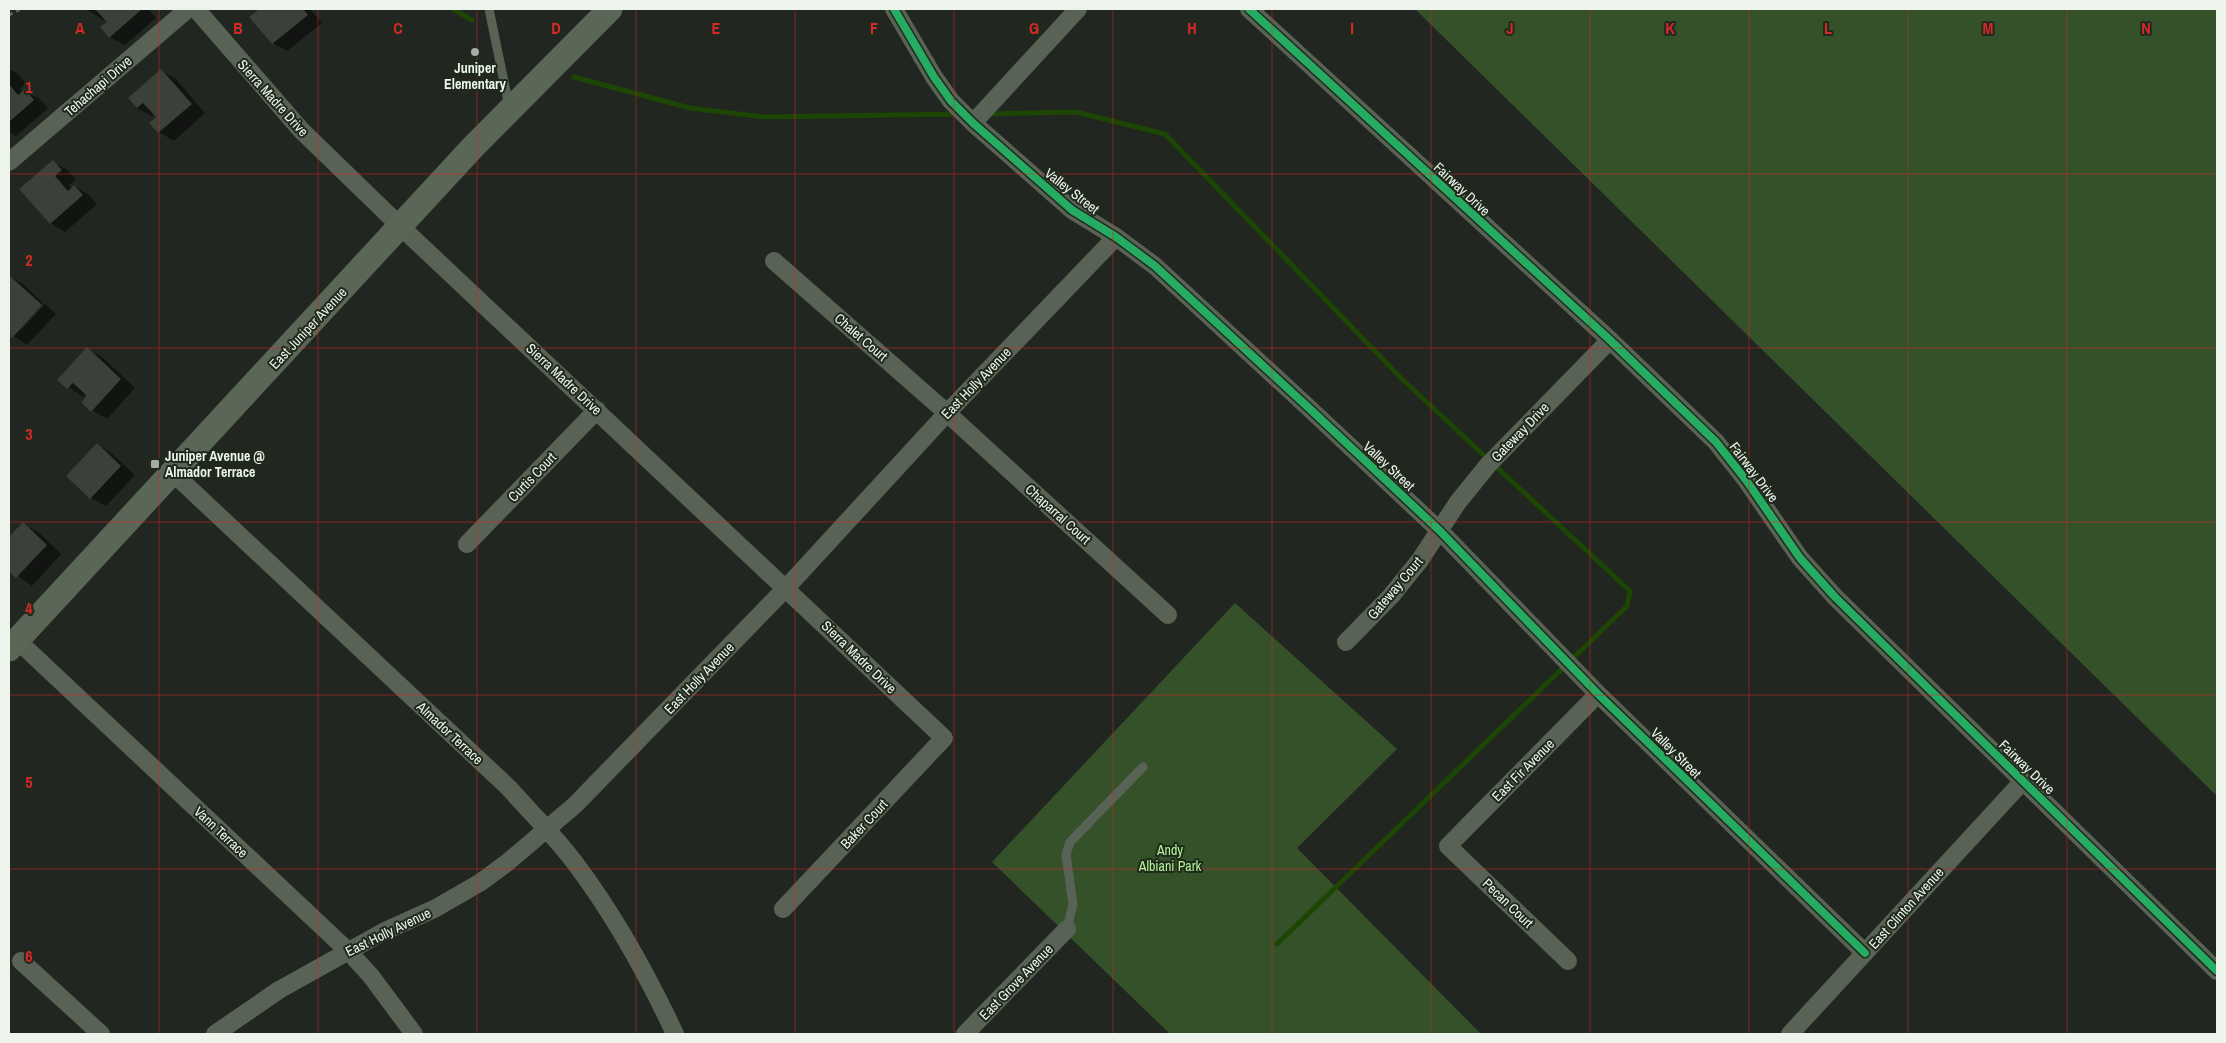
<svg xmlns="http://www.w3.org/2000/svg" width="2226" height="1043" font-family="'Archivo Narrow',sans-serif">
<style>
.green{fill:#35512a}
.shadow{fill:#0007}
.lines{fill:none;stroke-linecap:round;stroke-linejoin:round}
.stream{stroke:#1d4504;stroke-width:5}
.building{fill:#3b4039}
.path{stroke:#5c645a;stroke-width:3;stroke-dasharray:4 4;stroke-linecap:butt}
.lane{stroke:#596355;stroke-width:9}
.street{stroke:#596355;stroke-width:18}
.secondary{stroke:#5a6656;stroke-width:25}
.cycleway-casing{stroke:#202a1c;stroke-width:11}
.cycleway{stroke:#26ab63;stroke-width:8}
.grid{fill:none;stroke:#d62828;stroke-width:1;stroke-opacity:0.55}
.poi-dot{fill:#a6aca4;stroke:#202a1c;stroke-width:2}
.labels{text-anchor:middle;stroke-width:4;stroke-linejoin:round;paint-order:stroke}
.poi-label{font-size:14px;font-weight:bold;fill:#edf4eb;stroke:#202a1c}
.street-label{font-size:14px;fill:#edf4eb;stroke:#202a1c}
.park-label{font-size:14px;fill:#b0f196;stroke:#202a1c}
.grid-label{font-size:16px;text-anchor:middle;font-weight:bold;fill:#d62828;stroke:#202a1c;stroke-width:4;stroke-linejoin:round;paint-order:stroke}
</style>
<rect width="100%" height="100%" fill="#212620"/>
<path class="green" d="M1415,9H2217V796Z
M1235,603L1397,749L1297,848L1481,1034H1170L992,862Z"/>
<path class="shadow" d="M86,9H148L156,18L125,45L110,37L108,22L105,18L103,20Z
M261,9H310L322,23L287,51L273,43L251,17Z
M9,69L18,74L26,83L20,89L23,93L25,91L40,99L48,108L16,136L9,132Z
M161,71L176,79L205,113L174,141L159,132L151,123L157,117L154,114L152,116L137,108Z
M53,162L67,170L76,179L69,185L72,188L74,186L89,195L97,204L65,232L51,223Z
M9,276L23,284L43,303L19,329L21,330L45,304L56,314L27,345L9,333Z
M87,349L102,357L135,388L107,419L92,410L89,396L86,393L83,397L59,380Z
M97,444L111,453L135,475L106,506L91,498L67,476Z
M23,524L38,532L61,554L32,586L9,569V539Z"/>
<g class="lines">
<path class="stream" d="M453,9L472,20
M574,77L690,108L764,117L959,114
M987,114L1076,112L1165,134L1403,380L1630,591L1627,606L1277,944"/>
</g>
<path class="building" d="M95,9H142L109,38L100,27L107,22Z
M259,9H303L308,15L272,44L249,17Z
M161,69L192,104L158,133L149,123L156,117L143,103L137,108L128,98Z
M9,84L18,95L25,89L34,100L9,122Z
M53,160L62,170L55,176L68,191L74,185L83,195L50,224L19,189Z
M9,275L42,305L12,338L9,335Z
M87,347L121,379L91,412L81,402L87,396L73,383L67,389L57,380Z
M97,443L121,466L90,499L66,476Z
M23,522L47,545L16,578L9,571V537Z"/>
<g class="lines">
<path class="path" d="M9,15L21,9"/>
<path class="lane" d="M489,9L509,106
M1067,929L1073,904L1066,855L1070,842L1143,767"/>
<path class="street" d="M196,9L301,130L401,227L944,738L783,909
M894,9L934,77L951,101L973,123L1072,210L1116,237L1155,266L1310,409L1440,531L1598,694L1865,953
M1249,9L1610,340L1716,442L1746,480L1800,558L1835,597L2217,971
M973,123L1078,9
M9,162L188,9
M774,261L947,413L1168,615
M173,473L509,788C531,813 555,836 575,863C615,916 647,974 675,1034
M467,544L597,410
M17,640L348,951L371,976L414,1034
M1346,642L1391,596L1420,560L1458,502L1488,465L1610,340
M21,961L101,1034
M1568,961L1448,846L1598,694
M215,1034L279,990L383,932L436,908L481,882L508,862L575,805L786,588L947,413L1116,237
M965,1034L1067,929
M1790,1034L2023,781"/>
<path class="secondary" d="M9,649L473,147L610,9"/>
<defs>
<path id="cycleway" d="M894,9L934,77L951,101L973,123L1072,210L1116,237L1155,266L1310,409L1440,531L1598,694L1865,953
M1249,9L1610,340L1716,442L1746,480L1800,558L1835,597L2217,971"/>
</defs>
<use href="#cycleway" class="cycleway-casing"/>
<use href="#cycleway" class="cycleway"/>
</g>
<path class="grid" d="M159,9V1034M318,9V1034M477,9V1034M636,9V1034M795,9V1034M954,9V1034M1113,9V1034M1272,9V1034M1431,9V1034M1590,9V1034M1749,9V1034M1908,9V1034M2067,9V1034M9,174H2217M9,348H2217M9,522H2217M9,695H2217M9,869H2217"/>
<g class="poi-dot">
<circle cx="475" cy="52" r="5"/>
<rect x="150" y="459" width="10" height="10" rx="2.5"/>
</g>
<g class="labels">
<g class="poi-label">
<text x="475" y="73">Juniper<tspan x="475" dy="16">Elementary</tspan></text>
<text x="165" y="461" text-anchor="start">Juniper Avenue @<tspan x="165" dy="16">Almador Terrace</tspan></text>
</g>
<g class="street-label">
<text transform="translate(98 86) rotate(-41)" y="5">Tehachapi Drive</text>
<text transform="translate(273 98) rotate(48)" y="5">Sierra Madre Drive</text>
<text transform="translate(1462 189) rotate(43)" y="5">Fairway Drive</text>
<text transform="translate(1072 191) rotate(38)" y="5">Valley Street</text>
<text transform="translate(308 328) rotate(-47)" y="5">East Juniper Avenue</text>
<text transform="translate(861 337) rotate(41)" y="5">Chalet Court</text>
<text transform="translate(564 379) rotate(43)" y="5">Sierra Madre Drive</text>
<text transform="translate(976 383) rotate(-46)" y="5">East Holly Avenue</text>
<text transform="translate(1520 432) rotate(-46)" y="5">Gateway Drive</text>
<text transform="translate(1389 466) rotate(43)" y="5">Valley Street</text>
<text transform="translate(1754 472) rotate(53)" y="5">Fairway Drive</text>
<text transform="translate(532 477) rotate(-46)" y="5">Curtis Court</text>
<text transform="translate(1058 514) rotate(42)" y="5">Chaparral Court</text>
<text transform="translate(1395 588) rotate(-50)" y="5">Gateway Court</text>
<text transform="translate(859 657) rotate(44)" y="5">Sierra Madre Drive</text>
<text transform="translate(699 678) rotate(-46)" y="5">East Holly Avenue</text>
<text transform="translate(450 733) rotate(43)" y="5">Almador Terrace</text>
<text transform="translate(1676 753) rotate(45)" y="5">Valley Street</text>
<text transform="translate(2027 767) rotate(44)" y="5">Fairway Drive</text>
<text transform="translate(1523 770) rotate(-45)" y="5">East Fir Avenue</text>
<text transform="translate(864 824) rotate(-47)" y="5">Baker Court</text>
<text transform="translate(221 832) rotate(43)" y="5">Vann Terrace</text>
<text transform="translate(1508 903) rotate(44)" y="5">Pecan Court</text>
<text transform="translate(1906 908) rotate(-48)" y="5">East Clinton Avenue</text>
<text transform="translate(388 932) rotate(-26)" y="5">East Holly Avenue</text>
<text transform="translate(1016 982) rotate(-46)" y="5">East Grove Avenue</text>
</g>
<g class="park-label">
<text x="1170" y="855">Andy<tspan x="1170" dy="16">Albiani Park</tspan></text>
</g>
</g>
<g class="grid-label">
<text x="80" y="34">A</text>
<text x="238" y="34">B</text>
<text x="398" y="34">C</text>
<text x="556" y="34">D</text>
<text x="716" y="34">E</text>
<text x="874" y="34">F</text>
<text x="1034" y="34">G</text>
<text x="1192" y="34">H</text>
<text x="1352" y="34">I</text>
<text x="1510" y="34">J</text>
<text x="1670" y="34">K</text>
<text x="1828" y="34">L</text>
<text x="1988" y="34">M</text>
<text x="2146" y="34">N</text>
<text x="29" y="93">1</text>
<text x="29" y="266">2</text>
<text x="29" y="440">3</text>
<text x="29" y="614">4</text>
<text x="29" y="788">5</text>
<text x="29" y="962">6</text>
</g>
<rect width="2226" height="1043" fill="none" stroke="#edf4eb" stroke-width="20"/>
</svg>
